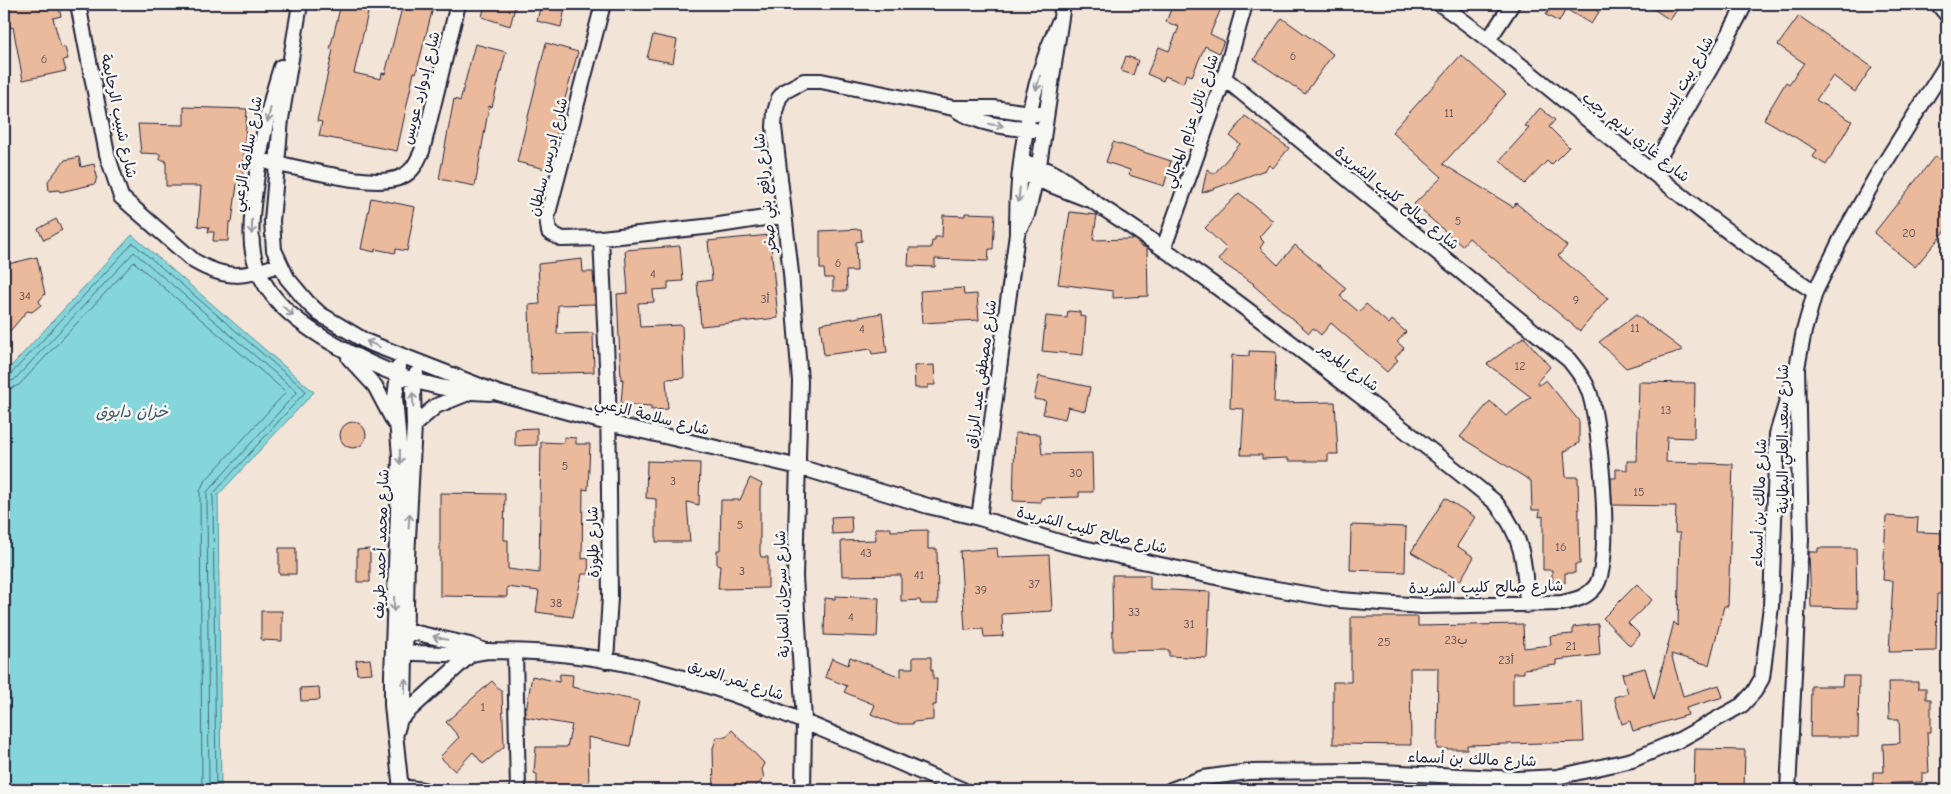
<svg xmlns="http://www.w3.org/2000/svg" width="1951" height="794" font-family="'Comic Neue','Playpen Sans Arabic',sans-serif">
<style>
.water{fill:#84d6da;stroke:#5d8e9a}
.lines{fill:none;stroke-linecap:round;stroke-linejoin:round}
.shore{stroke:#496a7b;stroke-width:1}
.building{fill:#ebba9c;stroke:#22223b}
.minor-casing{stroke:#22223b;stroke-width:18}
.minor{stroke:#f6f6f2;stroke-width:14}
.oneway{stroke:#9797a0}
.labels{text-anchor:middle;stroke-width:5;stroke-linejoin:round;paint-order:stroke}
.number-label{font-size:12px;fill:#544853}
.street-label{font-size:15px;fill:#22223b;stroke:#f6f6f2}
.water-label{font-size:16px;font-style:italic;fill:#3f586b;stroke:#f6f6f2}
</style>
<rect width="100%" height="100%" fill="#f3e4d8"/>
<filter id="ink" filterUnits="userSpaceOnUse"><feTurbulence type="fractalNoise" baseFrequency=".02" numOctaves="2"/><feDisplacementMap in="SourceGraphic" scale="10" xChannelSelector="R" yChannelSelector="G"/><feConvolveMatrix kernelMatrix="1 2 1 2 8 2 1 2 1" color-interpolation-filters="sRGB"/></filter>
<g filter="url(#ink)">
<path class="water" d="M132,235L314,392L218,495L221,790H4V374Z"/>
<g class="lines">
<path class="shore" d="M4,377L10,375L133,243L306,391L213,494L216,790
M4,383L14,380L134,252L297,392L207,492L209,790
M4,391L19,385L134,262L286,392L204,482L200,491L202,790"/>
</g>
<path class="building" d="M4,4H58L61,16L53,18L61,48L65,47L68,59L63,60L66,71L23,80L13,27L9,28Z
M341,4H370L354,73L381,79L382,73L385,74L403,4H434L416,73L414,72L397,151L319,136L322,122L317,121L333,50L330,49Z
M485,4H516L510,26L482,17Z
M541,4H566L561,27L537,21Z
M1173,4H1223L1210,34L1224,41L1219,53L1205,46L1192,76L1187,74L1183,83L1165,76L1163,81L1147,74L1159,47L1169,51L1179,27L1166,22Z
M1553,4H1600L1596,10L1599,12L1591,24L1566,9L1559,22L1546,15Z
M1646,4H1681L1670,20Z
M1799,16L1872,67L1855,92L1833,76L1816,100L1852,121L1826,165L1813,157L1817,150L1764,119L1786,82L1789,84L1804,63L1778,45Z
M1282,18L1333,54L1305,94L1254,59Z
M653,35L677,40L673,63L647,58Z
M546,43L578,52L559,120L550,170L517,162Z
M475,44L506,52L492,107L489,106L475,186L439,179L454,99L460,101Z
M1461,55L1506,94L1443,164L1513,207L1516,203L1567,246L1558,256L1608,298L1580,331L1469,238L1462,246L1414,204L1442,177L1392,132Z
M1126,56L1138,60L1133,75L1121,71Z
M184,107L247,109L242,185L237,184L232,222H229L228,241H213L214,232H208L209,227L198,226L201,186H166V163L165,160H160V154L141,153L138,124L184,125Z
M1540,108L1555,120L1549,127L1569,147L1551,165L1547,161L1525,184L1500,160L1529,128L1525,126Z
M1245,116L1289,148L1273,168L1269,165L1265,170L1202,193L1207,169L1214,174L1240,144L1230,136Z
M1113,142L1171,161L1164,186L1129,175L1130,170L1106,162Z
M1935,156L1947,165V229L1915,267L1874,233Z
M79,157L81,167L94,164L97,176L95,184L60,192L59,190L49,191L48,181L65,160Z
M1239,193L1273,221L1259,237L1264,242L1260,248L1278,265L1295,245L1346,288L1340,296L1359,312L1366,304L1389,324L1392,320L1406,332L1397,342L1404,348L1395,358L1398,360L1387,372L1331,323L1321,335L1313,328L1309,333L1253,285L1254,284L1218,260L1227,249L1205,228Z
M371,198L415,207L407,251L396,249L395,253L375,249V252L361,249Z
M1070,212L1097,215L1093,240L1133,239L1140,244V246L1147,248L1148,296L1113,298V291L1058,284Z
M965,213L995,214L993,249H989L988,261L935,259V267L908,266L909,248H931L932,241H935V237H942L943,215L965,216Z
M56,219L62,230L44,240L38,229Z
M861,229L862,241L856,242L857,271H846L847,291H833V278H825L824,269H820V231Z
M770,235L778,318L701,326L697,282L712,280L708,241Z
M680,246L683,281L668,282V289L653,290L654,302L638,303L640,327L682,325L684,378L666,379L668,409L651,410V406L621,404L623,379L621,380L617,294L628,293L625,250Z
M37,257L45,294L39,301L41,305L32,312L27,311L10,331L4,325V300L6,298L4,265Z
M582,259L583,272H593L595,304L558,305L557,334L593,333L594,372L531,374L529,305L540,304L538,264Z
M963,288L964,295L977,294L979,320L922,323L920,291Z
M1068,311L1080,312V316L1086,317L1083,355L1042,351L1046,316L1067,318Z
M882,313L887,352L872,354L871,349L824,355L820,324Z
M1636,315L1683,350L1626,368L1599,342Z
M1524,337L1550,367L1537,382L1539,385L1546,380L1579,421V443L1564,452L1566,477H1578L1580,564H1575V573H1565V583H1552V570H1543V516L1539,517L1540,510H1532L1531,481L1460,437L1490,401L1506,416L1531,397L1487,364Z
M1249,351L1276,352L1274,403L1335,402L1338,454H1328V461H1288V458L1262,459V455H1241L1244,409L1230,408L1232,355L1249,356Z
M934,365L935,385H928V388H915L914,366Z
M1039,376L1090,387L1085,411L1068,407L1065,419L1043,414L1046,401L1034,399Z
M1639,382L1695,383L1694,438L1667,437L1666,462L1733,464L1728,606H1724L1709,665L1671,654L1683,696L1719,685L1723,697L1686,708L1688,715L1633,731L1630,721L1622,724L1614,697L1628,693L1622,674L1645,668L1654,699L1674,622L1678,626L1680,533H1675L1676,506L1612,505L1611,478H1616V469L1627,470V461H1637Z
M340 435a13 13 0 1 1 26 0a13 13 0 1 1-26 0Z
M537,428V445L515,446V429Z
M1015,433L1040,434L1042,454L1092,453L1093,492H1079V497L1041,498V502L1013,501Z
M564,437L576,438V444H590L588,490L583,489L582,559L588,558L589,574H582L573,617L536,612L539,591L507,587V597L440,596V493L505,494L504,540H508V569L539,573L541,442L564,443Z
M647,461L700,463L699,505L687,502L690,542H656V499L646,498Z
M750,478L762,484L760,489V553L761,557H768V588L718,589L720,566L717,565V550H720L721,500H740Z
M1445,498L1475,517L1457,546L1474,557L1460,581L1411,552Z
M851,516L852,533L832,534L831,517Z
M1886,516L1918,518L1917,532L1947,533V594H1937L1936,651L1889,652L1893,581L1883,580Z
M1351,525L1406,527L1405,572L1350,570Z
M875,528H891V531L928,530V549H937L938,604H921L920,600L901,601V575L842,576L841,541L876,540Z
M279,548H296V574H279Z
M997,548L998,557L1049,555L1052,611L1002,614L1003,636L984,637L983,629L965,630L960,551Z
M1818,548H1856L1857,608L1811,607L1809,552H1818Z
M370,549V582H357V550Z
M1112,575H1150V589L1210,592L1207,658L1169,656V650L1113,651Z
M1637,584L1652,600L1628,623L1640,635L1630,646L1603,618Z
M835,596L879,598L877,637L824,635L825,598L835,599Z
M261,611H282V641L261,640Z
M1351,617H1418V626L1523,624L1524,648L1551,645L1550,636L1573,634V627L1598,624L1600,655L1556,660V665L1524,669V673H1513V706L1582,702L1584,742L1467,745V749H1437L1438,668H1410L1411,745L1333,744V682H1351Z
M850,657L901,677V668H913V657H931V670H933V679H937L936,705H933V720L913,722V724H895L871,714L875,705L844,692L847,686L825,677L832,658L848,665Z
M370,659L372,673L357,674L356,660Z
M560,674L573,675L572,687L639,701L630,746L588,737L589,790H537V774L534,773L536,747H567L572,725L525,717L532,676L559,682Z
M1843,676H1859L1858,737H1810L1811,686H1842Z
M492,681L502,692L504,747L483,764L473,752L455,771L440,757L459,737L446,722Z
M1888,682H1918V688H1926V699H1931V732H1927L1929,773H1922V782L1873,784V772H1884L1883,744L1900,743L1899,719H1889Z
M319,687L320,700L301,701L300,688Z
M732,730L765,764L762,769L764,778L752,790H714L713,748L717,737H726Z
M1695,749L1745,750L1744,790H1694Z"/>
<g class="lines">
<defs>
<path id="minor" d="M78,4L107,154L121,197L194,261C226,280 246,278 280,264
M300,4L281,119L272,221L274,250L287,278L308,303L320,314L367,342L498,393L608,423L799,467L928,506L979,518L1066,544L1128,558L1253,585L1340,600L1422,606L1562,603C1575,600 1586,598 1595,587C1614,565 1600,417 1588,389C1584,378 1576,369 1569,360L1224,78
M603,4L547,217L549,232L562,239L601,238L713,226L784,215
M1440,4C1568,96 1682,207 1815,292
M1938,4L1947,15
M1489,39L1512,4
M281,67C270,101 262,138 257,174C254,197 250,221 252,245C257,299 307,330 350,353C393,376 440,392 490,393
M953,108C977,124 1007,128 1035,130
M268,162C301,167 373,190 401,177C413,172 417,162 422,151L458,4
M1023,162C1062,170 1074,190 1106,210C1177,256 1244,307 1311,358C1373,406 1435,452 1495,502C1523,535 1525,563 1527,605
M1651,171L1721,50L1745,4
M1028,176L1087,199
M1018,231L1027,215L1039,165L1063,4
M601,238L608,386L610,597L606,661
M1164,247L1224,78L1245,4
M349,358L375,386L394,422
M399,367L395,397L400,456L392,675V705L401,790
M414,425L436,406L466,394
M979,518L1017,234C1016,163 1030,86 1059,22
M399,629L470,645L485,651
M393,653C418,652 443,655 469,654C475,654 481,652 487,651C517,651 549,652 578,656C713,672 840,739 963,790
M515,653L518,790
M403,716L471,654
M396,733L404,705L407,558L414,425L413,390L416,374
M401,787L423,790
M803,790L804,720L795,577L800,381L791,273L774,127L775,112L779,98L785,91L804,81H821L953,108H994L1045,115
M1171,790L1203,778L1248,772L1362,771L1517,779L1557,777L1632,760L1679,740L1742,705L1754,692L1762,678L1771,606L1777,434L1797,368
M1788,790L1801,539L1797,368L1804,331L1815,292L1843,235L1876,177L1947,64"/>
</defs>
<use href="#minor" class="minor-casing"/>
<use href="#minor" class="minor"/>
</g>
<defs><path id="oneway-shaft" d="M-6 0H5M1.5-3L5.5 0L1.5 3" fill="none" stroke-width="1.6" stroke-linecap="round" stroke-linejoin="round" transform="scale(1.25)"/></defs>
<g class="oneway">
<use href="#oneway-shaft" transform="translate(1038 83) rotate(106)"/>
<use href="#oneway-shaft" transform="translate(269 115) rotate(102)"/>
<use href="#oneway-shaft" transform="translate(996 125) rotate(8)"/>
<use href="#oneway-shaft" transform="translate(1019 195) rotate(96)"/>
<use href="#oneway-shaft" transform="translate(252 227) rotate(91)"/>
<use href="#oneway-shaft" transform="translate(288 311) rotate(42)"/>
<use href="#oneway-shaft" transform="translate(373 344) rotate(-156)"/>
<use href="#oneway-shaft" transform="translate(413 400) rotate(-93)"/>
<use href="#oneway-shaft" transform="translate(400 457) rotate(89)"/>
<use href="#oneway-shaft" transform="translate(409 521) rotate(-87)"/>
<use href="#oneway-shaft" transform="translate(394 604) rotate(91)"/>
<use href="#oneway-shaft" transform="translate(440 638) rotate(-167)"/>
<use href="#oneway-shaft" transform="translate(405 686) rotate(-88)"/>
</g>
</g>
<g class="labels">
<g class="number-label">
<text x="1293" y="60">6</text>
<text x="44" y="63">6</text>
<text x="1449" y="117">11</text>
<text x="1458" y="225">5</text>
<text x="1909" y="237">20</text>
<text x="838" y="267">6</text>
<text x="653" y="278">4</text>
<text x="25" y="300">34</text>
<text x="765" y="303">3أ</text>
<text x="1576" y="304">9</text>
<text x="1635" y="332">11</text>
<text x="862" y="333">4</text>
<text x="1520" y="370">12</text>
<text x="1666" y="414">13</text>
<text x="565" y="470">5</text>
<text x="1076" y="477">30</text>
<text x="673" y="485">3</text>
<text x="1639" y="496">15</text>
<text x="740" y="529">5</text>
<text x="1561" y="551">16</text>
<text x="866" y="557">43</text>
<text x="742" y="575">3</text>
<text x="919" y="579">41</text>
<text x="1034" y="588">37</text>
<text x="981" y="594">39</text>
<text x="556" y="607">38</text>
<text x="1134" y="616">33</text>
<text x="851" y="621">4</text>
<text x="1189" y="628">31</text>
<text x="1456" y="644">ب23</text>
<text x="1384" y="646">25</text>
<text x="1571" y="650">21</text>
<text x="1506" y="664">أ23</text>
<text x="483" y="711">1</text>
</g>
<g class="street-label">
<text transform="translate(1685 80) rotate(-60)" y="5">شارع بيت إيدس</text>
<text transform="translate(421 88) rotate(-76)" y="5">شارع إدوارد عويس</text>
<text transform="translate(119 116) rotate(78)" y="5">شارع شبيب الرحايمة</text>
<text transform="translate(1191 121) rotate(-71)" y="5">شارع نائل عزام المجالي</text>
<text transform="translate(1636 137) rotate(39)" y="5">شارع غازي نديم رجب</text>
<text transform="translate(247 154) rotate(-80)" y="5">شارع سلامة الزعبي</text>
<text transform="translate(548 157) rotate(-76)" y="5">شارع إدريس سلطان</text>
<text transform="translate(765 193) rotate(-96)" y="5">شارع رافع بني صخر</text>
<text transform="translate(1397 198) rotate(39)" y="5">شارع صالح كليب الشريدة</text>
<text transform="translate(1349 367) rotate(37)" y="5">شارع المرمر</text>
<text transform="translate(981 374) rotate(-82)" y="5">شارع مصطفى عبد الرزاق</text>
<text transform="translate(652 416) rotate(14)" y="5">شارع سلامة الزعبي</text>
<text transform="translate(1783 439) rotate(-90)" y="5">شارع سعد العلي البطاينة</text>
<text transform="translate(1759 503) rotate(-88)" y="5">شارع مالك بن أسماء</text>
<text transform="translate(1092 530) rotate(14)" y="5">شارع صالح كليب الشريدة</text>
<text transform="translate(593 542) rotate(-91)" y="5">شارع طلوزة</text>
<text transform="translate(381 544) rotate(-88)" y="5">شارع محمد أحمد طريف</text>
<text transform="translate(1486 587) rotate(-1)" y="5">شارع صالح كليب الشريدة</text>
<text transform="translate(782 594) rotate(-92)" y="5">شارع سرحان النمارنة</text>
<text transform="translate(736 680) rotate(18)" y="5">شارع نمر العريق</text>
<text transform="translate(1472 759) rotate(2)" y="5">شارع مالك بن أسماء</text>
</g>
<g class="water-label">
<text x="132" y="417">خزان دابوق</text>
</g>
</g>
<rect width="1951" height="794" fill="none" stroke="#f6f6f2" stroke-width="20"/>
<rect x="10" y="10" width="1931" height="774" fill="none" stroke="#22223b" stroke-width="2" filter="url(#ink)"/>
</svg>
